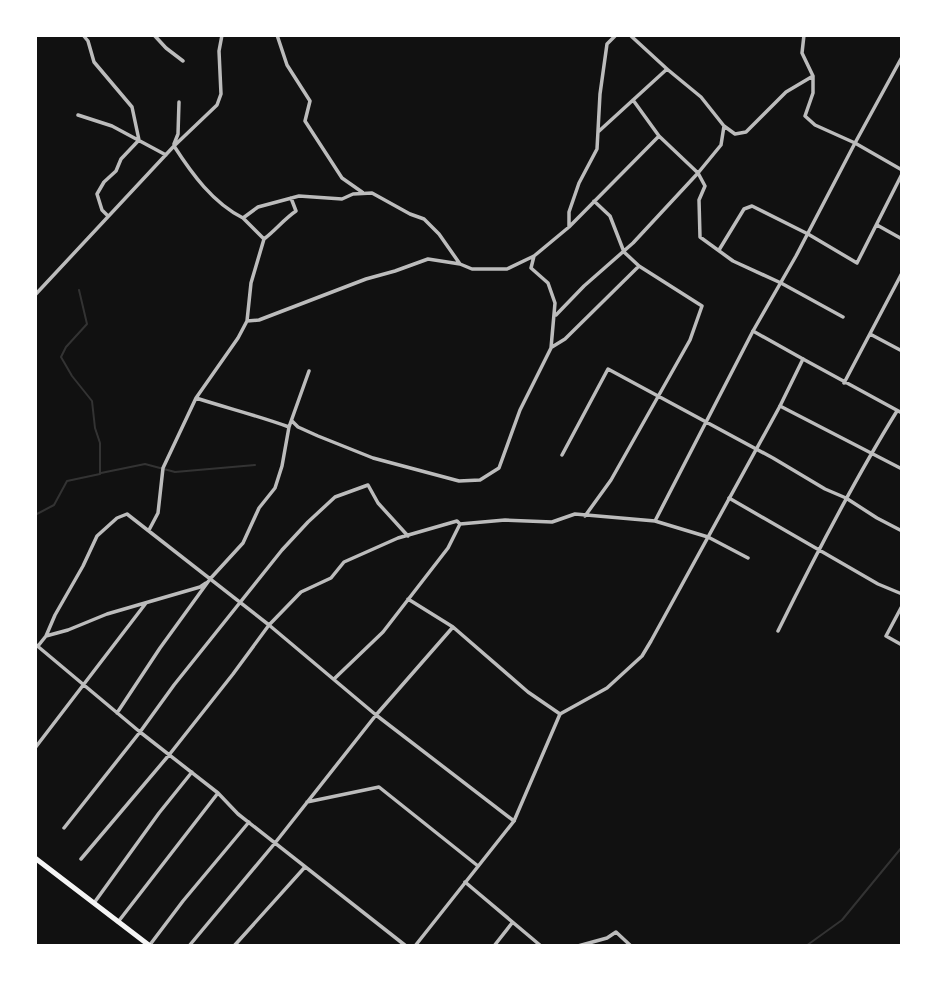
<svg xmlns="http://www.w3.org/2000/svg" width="937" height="981" font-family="Inter,sans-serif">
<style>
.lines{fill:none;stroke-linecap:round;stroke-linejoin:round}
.stream{stroke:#333;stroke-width:2}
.minor{stroke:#bcbcbc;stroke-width:3.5}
.tertiary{stroke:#bcbcbc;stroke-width:3.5}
.primary{stroke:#f5f5f5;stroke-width:5}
</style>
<rect width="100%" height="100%" fill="#111"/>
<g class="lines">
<path class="stream" d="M101,473L145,464L175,472L255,465
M35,515L54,505L67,481L100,474V443L95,428L92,401L72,376L61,357L66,347L87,324L79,290
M806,946L842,920L902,847"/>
<path class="minor" d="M83,35L88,41L94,62L132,107L139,140L121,159L116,171L104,182L97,194L102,210L108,216
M154,35L166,48L183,61
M277,35L287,65L310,101L305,121L342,178L362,192
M804,35L802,53L813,76
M78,115L112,126L166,155
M724,126L735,134L746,132L786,92L813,76V93L805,116L815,125L855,143L902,170
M598,132L667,69L630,35
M659,136L698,173L705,186L699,200L700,237L733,261L781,283L843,317
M174,144L178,134L179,102
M174,146C192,174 213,203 243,218
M594,201L610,216L624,252L639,266
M877,225L902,239
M569,227V212L579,183L597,149L600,94L607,44L616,35
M719,250L744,209L752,206L808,234L857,263L902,174
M460,264L472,269H507L534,256L569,227L659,136L633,100
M35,295L174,146L217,105L221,94L219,51L222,35
M556,315L584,286L633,243L698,173L721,145L724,126L701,97L667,69
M247,321L259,320L366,279L395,271L428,259L460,264L439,234L424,219L410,214L372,193L353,194L342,199L299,196L258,207L243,218L264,239C276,230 284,219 296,211L291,198
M870,334L902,351
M552,347L565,339L639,266L702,306L690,340L611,480L585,516
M803,359L902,413
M844,383L902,273
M196,398L238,338L247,321L251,283L264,239
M780,406L902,469
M292,421L298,427L318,436L373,458L459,481L480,480L499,468L520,410L551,348L555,303L548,283L531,268L534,256
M562,455L608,369L773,458L825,489L846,498L877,518L902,531
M729,498L878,584L902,594
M655,521L753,331
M149,530L158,513L163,468L196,398C227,408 259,416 289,427
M408,599L453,627L528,692L560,714
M902,606L886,636L902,645
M778,631C815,556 853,482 897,411
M46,636L55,615L83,566L97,536L117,518L127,514L269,625L376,715L514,821
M35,644L140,732L218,793L238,814L406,946
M38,646L46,636L68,630L107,614L200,587L206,583
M334,679L383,632L448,548L460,524
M117,713L160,648L210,579L243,543L259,508L275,488L282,466L289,427L309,371
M35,748L146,603
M307,802L379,787L478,866
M64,828L140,732L174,685L282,550L308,522L335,497L368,485L378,503L408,536
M81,859L169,755L233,674L269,625L301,592L331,578L344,562L398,538L457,521L460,524L505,520L552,522L575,514L655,521L708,537L748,558
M465,882L541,946
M94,903L159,813L192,772
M118,922L218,793
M149,946L183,901L249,822
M189,946L275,843L376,715L453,627
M234,946L305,867
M494,946L512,923
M578,946L607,938L616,932L631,946"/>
<path class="tertiary" d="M415,946L514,821L560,714L607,688L642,656L651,641L780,406L803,359L753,331L796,256L855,143L902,57"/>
<path class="primary" d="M35,858L150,946"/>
</g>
<rect width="937" height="981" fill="none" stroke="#ffffff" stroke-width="74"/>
</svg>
